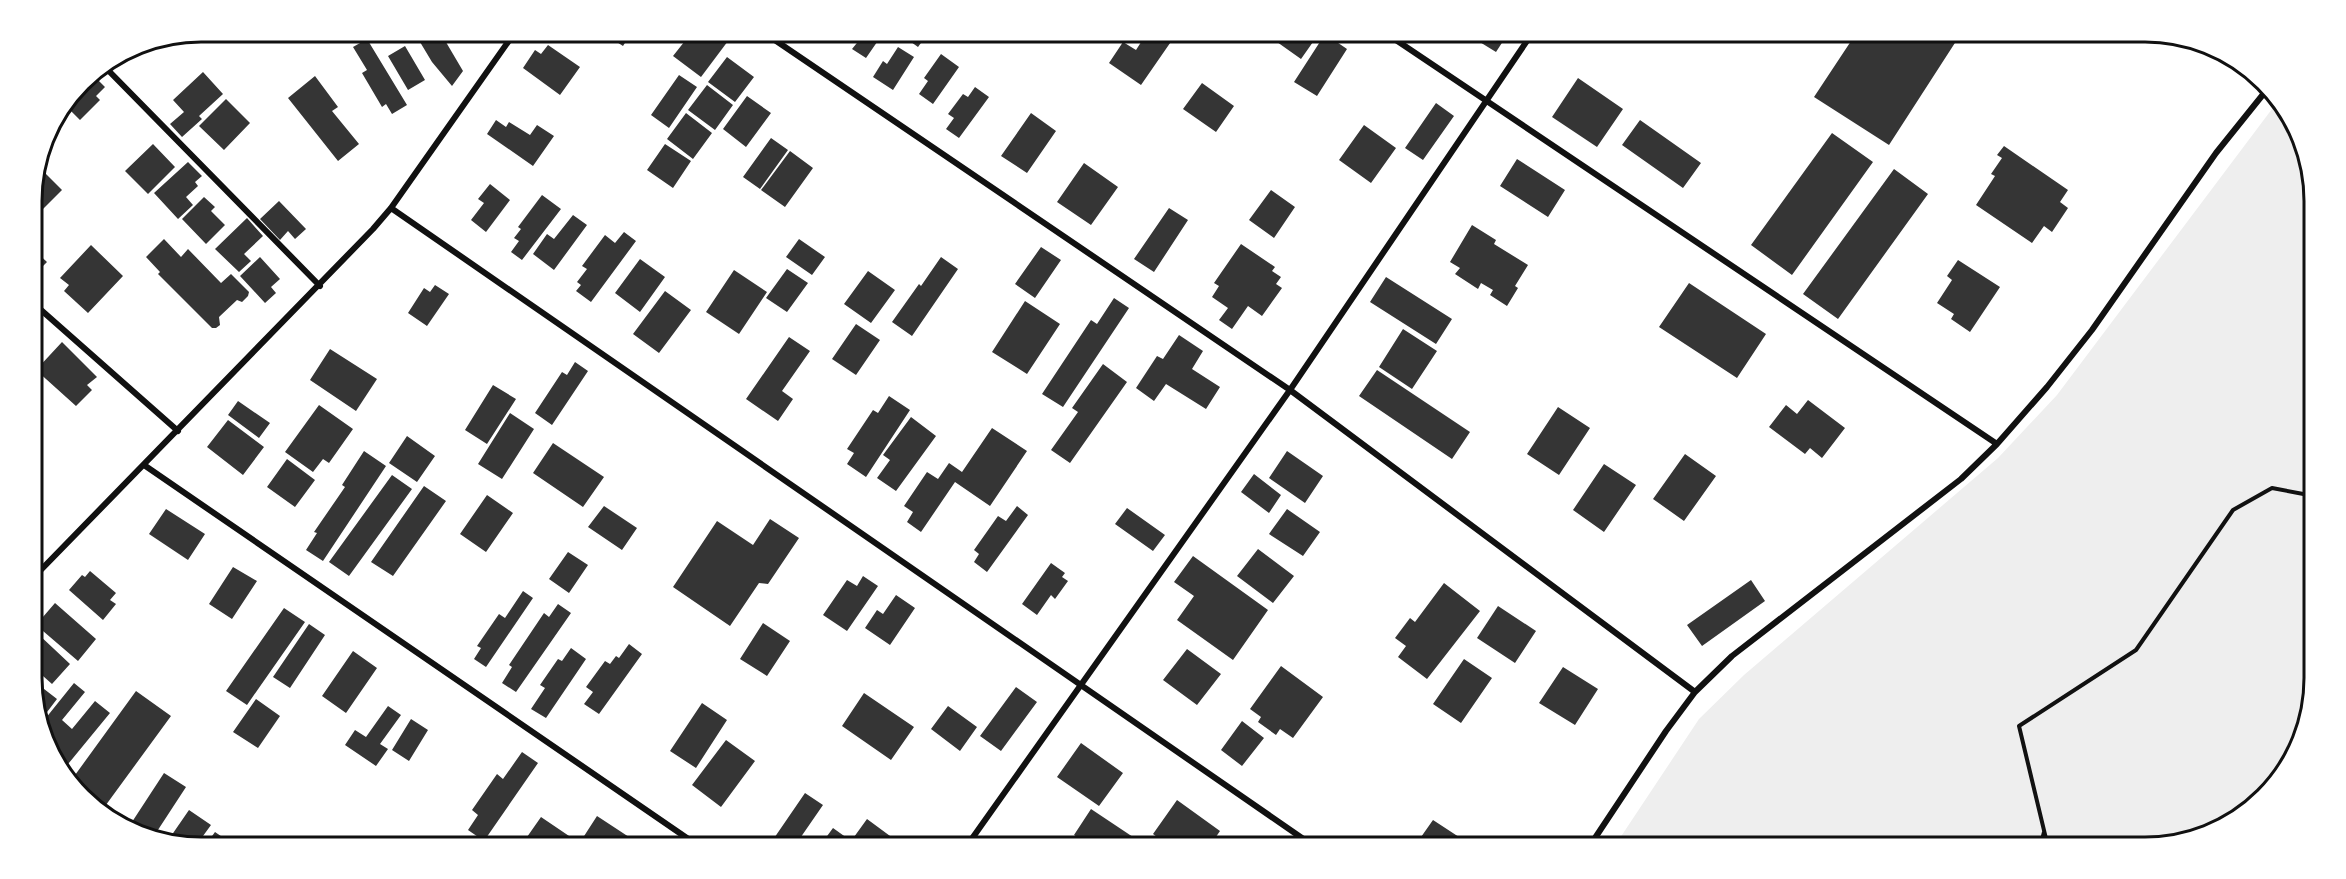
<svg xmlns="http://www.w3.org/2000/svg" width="2346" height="879" font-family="Mulish,sans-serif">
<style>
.green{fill:#eee}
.building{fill:#353535}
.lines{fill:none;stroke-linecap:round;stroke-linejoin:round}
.path{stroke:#111;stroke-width:4}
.minor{stroke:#111;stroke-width:6}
.rim{fill:none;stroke:#111;stroke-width:3}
</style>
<rect width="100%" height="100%" fill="#fff"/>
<path class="green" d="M2278,101L2313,179L2314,678L2306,732L2248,813L2156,847H1614L1699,719L1744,675L1998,458L2057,395Z"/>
<path class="building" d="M414,32H440L463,71L452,86L432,62Z
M601,32H632L623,46Z
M692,32L734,33L701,77L673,56Z
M851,32H884L866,58L852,49L861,38Z
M897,32H929L918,47Z
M1155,32H1174L1177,33L1141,85L1109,63L1123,42L1136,50L1145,36L1150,39Z
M1284,32H1320L1301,59L1277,42Z
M1473,32H1509L1496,52L1470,36Z
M1857,32H1962L1889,145L1814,97Z
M1325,34L1347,49L1317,96L1294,82Z
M367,39L407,105L392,114L386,104L382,107L362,73L367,70L353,47Z
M548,45L580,67L560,95L523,68L535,50L541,54Z
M405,46L425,80L408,90L388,56Z
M898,47L914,57L893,90L873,77L883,61L887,64Z
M941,54L959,67L933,104L919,94L928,81L924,78Z
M727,57L754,77L735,102L708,82Z
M100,67L103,71L96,78L105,87L96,96L100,100L80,120L65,105L89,74Z
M203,72L223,94L199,116L202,119L182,137L170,124L184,112L173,100Z
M679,75L697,87L669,128L651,115Z
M315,76L338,107L332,111L359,144L338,161L288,98Z
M1578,78L1623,109L1597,147L1552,117Z
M1202,83L1234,106L1216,132L1183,109Z
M707,85L733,105L715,130L688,110Z
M975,87L989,97L959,138L946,129L954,118L948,114L963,94L968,97Z
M747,96L771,113L746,147L723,129Z
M226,99L250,123L224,150L199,126Z
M1436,103L1454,116L1423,160L1405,148Z
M686,113L712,133L693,159L667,139Z
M1031,113L1056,131L1027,173L1001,156Z
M496,120L506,127L509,122L530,135L537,125L554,136L533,166L487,134Z
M1640,120L1701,163L1683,188L1622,145Z
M1364,125L1396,148L1371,183L1339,160Z
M1832,133L1873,162L1792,275L1751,245Z
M771,138L788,150L760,189L743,177Z
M153,144L175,167L148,194L125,171Z
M665,144L691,161L673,188L647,170Z
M2004,146L2068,190L2060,202L2068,208L2052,232L2044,226L2032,243L1976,205L1995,176L1991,174L2002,158L1997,155Z
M790,151L813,168L785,207L761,190Z
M1517,159L1565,190L1548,217L1500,186Z
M188,162L202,176L195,182L198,186L186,197L193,205L178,219L154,193Z
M1084,163L1118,187L1091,225L1057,202Z
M1894,169L1928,194L1838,319L1803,294Z
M42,170L62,190L37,215L32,210V190L35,177Z
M490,184L510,200L486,232L471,220L484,203L478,199Z
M1271,190L1295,207L1274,238L1249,220Z
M542,195L561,209L522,260L511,252L519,241L514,238L521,229L518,227Z
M204,197L215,207L211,211L225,225L206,244L182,219Z
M279,201L306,229L295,239L288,231L280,240L260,219Z
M1169,208L1188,220L1154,272L1134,259Z
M573,215L587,225L554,270L533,254L547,234L554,239Z
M247,218L263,236L244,254L251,261L239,272L215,249Z
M1472,225L1496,240L1494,244L1528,265L1515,286L1518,288L1507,306L1490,295L1493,290L1481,283L1478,289L1455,274L1460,268L1450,262Z
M624,232L636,241L591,302L576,291L581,285L577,282L587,269L582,266L605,235L615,243Z
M164,239L181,257L188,249L221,283L231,274L249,292L248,296L242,302L237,300L219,317L220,325L216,328H212L158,274L160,272L146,257Z
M799,239L825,257L812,275L786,257Z
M1241,244L1275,267L1272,271L1281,277L1276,284L1282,288L1262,316L1248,306L1232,329L1219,320L1228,308L1212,297L1219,286L1214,283Z
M91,245L123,276L88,313L64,291L69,285L60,278Z
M1041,247L1061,260L1035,298L1015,284Z
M33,249L47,262L32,277V250Z
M260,257L280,279L271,287L276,293L265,303L240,276Z
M941,257L958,269L912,336L892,322L919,284L921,286Z
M640,259L665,277L640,312L615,293Z
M1958,260L2000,287L1970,332L1951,319L1954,314L1937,303L1952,280L1947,276Z
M787,269L808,283L787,312L766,298Z
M734,270L767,292L739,334L706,312Z
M868,271L895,290L871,323L844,304Z
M1386,277L1452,319L1436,344L1370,302Z
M1689,283L1766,334L1737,378L1659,327Z
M435,285L449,294L427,326L408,313L424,288L430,292Z
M665,291L691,310L659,353L633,334Z
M1114,298L1129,308L1063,407L1042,394L1091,320L1097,324Z
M1025,301L1060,324L1027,374L992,352Z
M856,324L880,340L856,375L832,359Z
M1403,329L1437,351L1412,389L1379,367Z
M1179,335L1203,351L1192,369L1220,387L1206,409L1166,384L1154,401L1136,388L1157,356L1163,359Z
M789,337L810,351L782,391L793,399L778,421L746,399Z
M62,342L97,377L87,385L92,390L76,406L36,370Z
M330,349L377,379L356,411L310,380Z
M575,362L588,371L552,425L535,413L562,372L567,375Z
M1103,364L1127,382L1070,463L1051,450L1078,412L1072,408Z
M1377,370L1470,432L1452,459L1359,396Z
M493,385L516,399L487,444L465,430Z
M889,396L910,410L866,477L847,464L854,453L847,449L873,410L878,413Z
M1808,400L1845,428L1822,458L1810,448L1805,454L1769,427L1786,405L1797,414Z
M238,401L270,423L259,438L228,415Z
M319,405L353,429L329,463L323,459L313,472L285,452Z
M1558,407L1590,428L1559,475L1527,454Z
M510,413L534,429L502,479L478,464Z
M911,417L936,436L896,491L877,478L890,460L883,455Z
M228,420L264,447L243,475L207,447Z
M992,428L1027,451L990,506L955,482L921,532L907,522L913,512L904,506L927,472L938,479L949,463L962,472Z
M407,436L435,456L417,482L389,463Z
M553,443L604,477L583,507L533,473Z
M364,451L386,466L323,561L306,550L317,533L314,532L345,487L342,485Z
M1287,451L1323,476L1305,503L1269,478Z
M1685,454L1716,476L1684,521L1653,499Z
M287,459L315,480L295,507L267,487Z
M1604,464L1636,485L1604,532L1573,510Z
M1254,474L1281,495L1269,513L1241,492Z
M392,475L412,489L349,576L329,562Z
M424,486L446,501L393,576L371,562Z
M487,495L513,513L486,552L460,534Z
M604,506L637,528L622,550L588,527Z
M1017,506L1028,515L987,572L974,562L979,554L974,550L998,516L1006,521Z
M1127,508L1165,535L1153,551L1115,524Z
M166,509L205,534L188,560L149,534Z
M1287,509L1320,532L1303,556L1269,534Z
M770,519L799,538L768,584L759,583L730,626L673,587L717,521L753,545Z
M1258,549L1294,576L1273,603L1237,576Z
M568,552L588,565L569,593L549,579Z
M1193,556L1268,610L1233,660L1177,620L1194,596L1174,582Z
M1051,563L1065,573L1062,577L1068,581L1055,599L1051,595L1037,615L1022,604Z
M233,567L257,581L232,619L209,604Z
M90,571L116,593L110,600L116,604L103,620L69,590L82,575L85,577Z
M863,576L878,586L847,631L823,615L847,580L857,586Z
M1751,580L1765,601L1702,646L1687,625Z
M1444,583L1480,611L1427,679L1398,657L1406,646L1395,638L1410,618L1415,622Z
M523,591L533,598L486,667L474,659L481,648L477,646L499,614L505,618Z
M896,595L915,608L890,645L865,628L877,610L883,614Z
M55,603L96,639L78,661L36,625Z
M558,604L571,613L516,692L502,683L512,667L509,665L544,613L549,617Z
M1498,606L1536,631L1515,663L1477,638Z
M284,608L305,622L247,705L226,691Z
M763,623L790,641L767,676L740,659Z
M309,624L325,635L290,688L273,677Z
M37,633L70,664L52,684L34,668V636Z
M629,644L642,654L599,714L584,704L593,692L586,687L605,661L610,664L616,656L619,658Z
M571,648L586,659L546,718L531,709L545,688L540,685L558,659L562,661Z
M1187,649L1221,674L1197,705L1163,680Z
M353,651L377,668L346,713L322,696Z
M1464,659L1492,678L1461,723L1433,704Z
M1281,666L1323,697L1293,738L1280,729L1276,735L1258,722L1261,717L1250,709Z
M1563,667L1598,689L1575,725L1539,703Z
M35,682L57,699L41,720L35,711Z
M74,683L85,692L62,720L72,729L95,701L110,713L64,769L41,724Z
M1016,687L1037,702L1001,751L980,736Z
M136,691L171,716L103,809L73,789L70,782Z
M864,693L914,727L891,760L842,726Z
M256,699L280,716L258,748L233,732Z
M702,703L727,720L696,768L670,751Z
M388,706L401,715L380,744L388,749L376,766L345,745L355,730L366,737Z
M948,706L977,727L960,751L931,729Z
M411,719L428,730L409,761L392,750Z
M1242,721L1264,738L1242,766L1221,750Z
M726,740L755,761L721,807L692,785Z
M1081,743L1123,773L1099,806L1057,777Z
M522,752L538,763L484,841L468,830L478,815L472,810L497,774L503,779Z
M164,773L186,787L154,836L132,822Z
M805,793L823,805L794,847H768Z
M1177,800L1220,831L1209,847H1171L1153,834Z
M1091,809L1139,841L1135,847H1092L1074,835Z
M189,810L211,825L195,847L175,843L169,839Z
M597,816L629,837L623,847H577Z
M541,817L572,838L566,847H520Z
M867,819L905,847H869L854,837Z
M1433,820L1459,837L1452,847H1414Z
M833,828L854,843L851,847H819Z
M215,832L237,847H204Z"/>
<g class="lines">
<path class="path" d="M2040,847L2044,832
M2048,847L2019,726L2136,650L2233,510L2272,488L2314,496
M2144,847L2207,828"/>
<path class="minor" d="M763,32L1290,390L1695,692
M1384,32L1997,444
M103,65L320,286
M391,208L1315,847
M32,302L178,431
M144,465L700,847
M34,577L373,229L391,208L515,32
M966,847L1290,390L1533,32
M1589,847L1666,731L1695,692L1732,656L1961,479L1997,444L2047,387L2092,330L2216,153L2269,87"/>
</g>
<path d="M0 0H2346V879H0ZM201 42H2145A159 159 0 0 1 2304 201V678A159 159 0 0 1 2145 837H201A159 159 0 0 1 42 678V201A159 159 0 0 1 201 42Z" fill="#fff" fill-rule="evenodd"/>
<path class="rim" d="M201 42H2145A159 159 0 0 1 2304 201V678A159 159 0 0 1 2145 837H201A159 159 0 0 1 42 678V201A159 159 0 0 1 201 42Z"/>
</svg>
